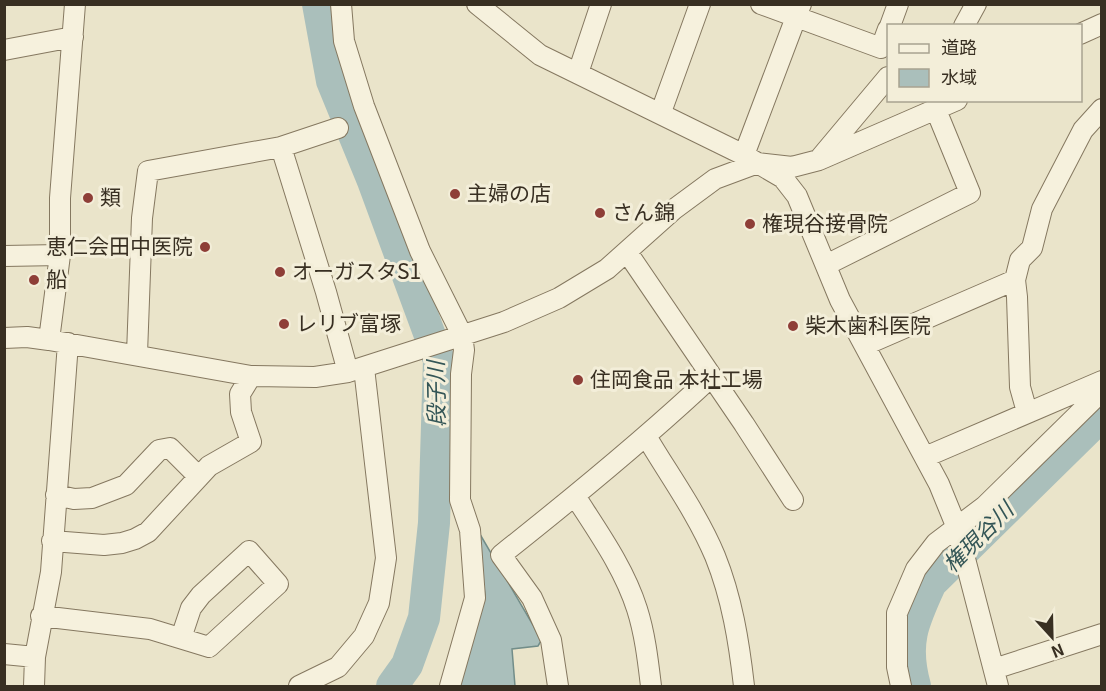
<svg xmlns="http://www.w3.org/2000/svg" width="1106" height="691" font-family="Georgia,'Noto Sans JP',serif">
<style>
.water{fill:#aabfbb;stroke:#728d89;stroke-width:1.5}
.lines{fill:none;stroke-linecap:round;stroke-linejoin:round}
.river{stroke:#aabfbb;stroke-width:32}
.minor-casing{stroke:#857860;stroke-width:22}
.minor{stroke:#f6f1dd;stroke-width:20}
.poi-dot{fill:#8e3e37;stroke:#f3eed9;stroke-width:2}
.labels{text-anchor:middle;stroke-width:6;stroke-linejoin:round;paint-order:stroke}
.poi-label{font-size:21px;fill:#382f22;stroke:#f3eed9;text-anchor:start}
.water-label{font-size:22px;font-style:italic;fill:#335556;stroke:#f3eed9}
</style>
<rect width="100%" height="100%" fill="#eae4ca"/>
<path class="water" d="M481,536L533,625L541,641L538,646L512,649L515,686H456L485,595L478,542Z"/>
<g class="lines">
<path class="river" d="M318,4L332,81L373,181L439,360L434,523L424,618L407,665L392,686
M915,686C903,643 913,622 931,583L1102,415"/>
<defs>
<path id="minor" d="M341,4L344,41L364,106L420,251L462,335L464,350L461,374L460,500L470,530L475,598L450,686
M477,4L540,55L744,155L783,178L797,196L840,300L939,484L957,528L998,686
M761,4L881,48L888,29
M890,26L898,4
M964,26L976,4
M1080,34L1102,24
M4,50L73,37
M578,73L601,4
M661,112L700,4
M281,147L338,128
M744,155L801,4
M821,157L888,77
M627,252L744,424L793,500
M4,256L60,255
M826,265L970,193L936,110
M4,338L27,337L49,340L251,376L315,377L348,372L504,322L559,298L607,269L673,210L715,179L758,163L792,167L819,160L957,100
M49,340L60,255V198L75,4
M865,345L1015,280
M137,354L142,218L148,171L281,147L326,292L348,372
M1027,412L1020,387L1017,297L1015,280L1020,260L1032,248L1042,209L1083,130L1102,109
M646,436C669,475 697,513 715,556C732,598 739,642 744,686
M925,457L1102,381
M56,495L74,499L92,498L126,485L159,450L170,448L199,477
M575,496C598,532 624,568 637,609C645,634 648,661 651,686
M52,541L104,545L122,543L135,539L148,532L209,466L251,442L241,412L240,394L251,376
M41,616L150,629L209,647L278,584L249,551L201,595L191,608L181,638
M4,654L35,657
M994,669L1102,634
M34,686L35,657L51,572L68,343
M299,686L338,667L364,636L379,603L386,558L364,368
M558,686L551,640L532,598L501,555C573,498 644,440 711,377
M901,686L897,667V613L916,569L936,543L985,506L1102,391"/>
</defs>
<use href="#minor" class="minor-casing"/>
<use href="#minor" class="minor"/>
</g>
<g class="poi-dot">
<circle cx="455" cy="194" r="6"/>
<circle cx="88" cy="198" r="6"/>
<circle cx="600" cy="213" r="6"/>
<circle cx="750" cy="224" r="6"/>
<circle cx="205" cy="247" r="6"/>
<circle cx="280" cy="272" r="6"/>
<circle cx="34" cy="280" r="6"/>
<circle cx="284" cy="324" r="6"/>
<circle cx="793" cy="326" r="6"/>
<circle cx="578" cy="380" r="6"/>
</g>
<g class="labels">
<g class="poi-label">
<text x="467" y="201">主婦の店</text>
<text x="100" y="205">類</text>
<text x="612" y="220">さん錦</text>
<text x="762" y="231">権現谷接骨院</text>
<text x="193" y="254" text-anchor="end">恵仁会田中医院</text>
<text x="292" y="279">オーガスタS1</text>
<text x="46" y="287">船</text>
<text x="296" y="331">レリブ富塚</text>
<text x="805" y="333">柴木歯科医院</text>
<text x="590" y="387">住岡食品 本社工場</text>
</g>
<g class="water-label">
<text transform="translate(436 394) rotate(-91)" y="8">段子川</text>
<text transform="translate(978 537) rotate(-45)" y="8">権現谷川</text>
</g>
</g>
<rect width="1106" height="691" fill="none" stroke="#382f22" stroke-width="12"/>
<rect x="887" y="24" width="195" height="78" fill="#f3eed9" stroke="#a8a290" stroke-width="1.5"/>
<rect x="899" y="44" width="30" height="9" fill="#f6f1dd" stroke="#a8a290" stroke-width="1.5"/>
<text x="941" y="54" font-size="18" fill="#382f22">道路</text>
<rect x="899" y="69" width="30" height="18" fill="#aabfbb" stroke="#a8a290" stroke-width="1.5"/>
<text x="941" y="84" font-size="18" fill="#382f22">水域</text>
<g transform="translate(1052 637) rotate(158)" stroke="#f3eed9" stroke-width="4.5" paint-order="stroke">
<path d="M0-4.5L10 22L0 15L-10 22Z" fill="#382f22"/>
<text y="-9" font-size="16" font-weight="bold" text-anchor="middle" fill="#382f22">N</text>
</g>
</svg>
